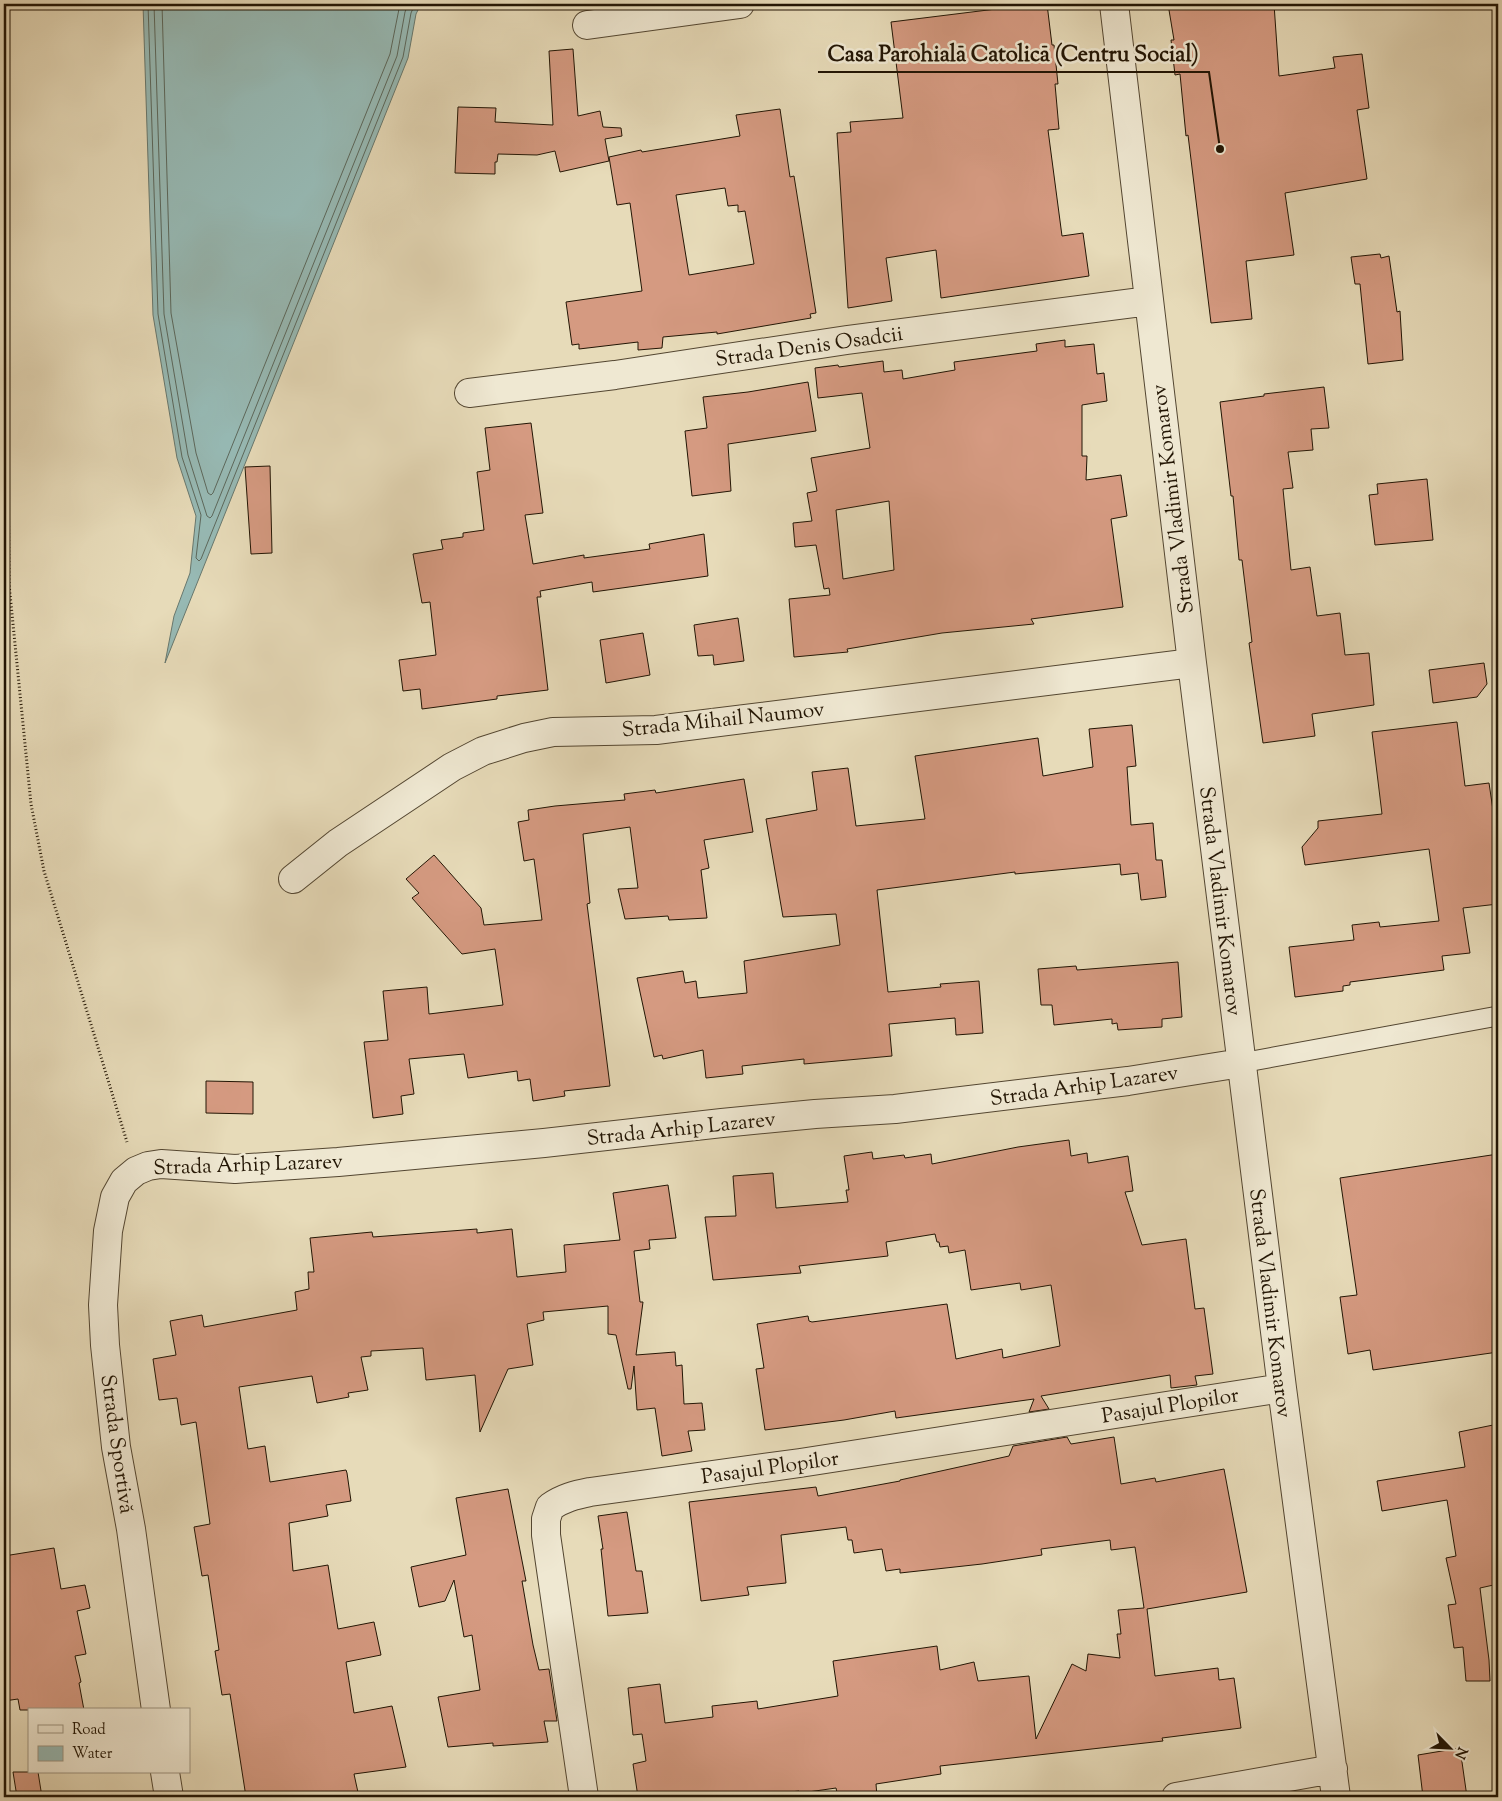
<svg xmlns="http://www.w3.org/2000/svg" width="1502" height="1801" font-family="'Sorts Mill Goudy',serif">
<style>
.water{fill:#97bab5;stroke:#68786e}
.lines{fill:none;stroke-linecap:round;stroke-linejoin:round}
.shore{stroke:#5c685c;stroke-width:1}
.building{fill:#d59a81;stroke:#221504;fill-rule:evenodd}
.lane-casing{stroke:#534631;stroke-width:21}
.street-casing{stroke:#534631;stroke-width:30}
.path{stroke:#221504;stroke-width:3;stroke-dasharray:1 2.5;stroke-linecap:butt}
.lane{stroke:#efe8d2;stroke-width:19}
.street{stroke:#efe8d2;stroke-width:28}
.labels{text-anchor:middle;stroke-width:5;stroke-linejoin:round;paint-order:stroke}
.street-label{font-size:21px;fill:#221504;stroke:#efe8d2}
.leader{fill:none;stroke:#221504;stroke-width:2}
.callout-dot{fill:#221504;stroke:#efe8d2;stroke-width:2}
.callout-label{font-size:22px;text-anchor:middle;font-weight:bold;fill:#221504;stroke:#efe8d2;stroke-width:5;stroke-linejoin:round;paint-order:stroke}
</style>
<rect width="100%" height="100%" fill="#e7dbb9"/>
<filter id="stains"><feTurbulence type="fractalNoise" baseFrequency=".004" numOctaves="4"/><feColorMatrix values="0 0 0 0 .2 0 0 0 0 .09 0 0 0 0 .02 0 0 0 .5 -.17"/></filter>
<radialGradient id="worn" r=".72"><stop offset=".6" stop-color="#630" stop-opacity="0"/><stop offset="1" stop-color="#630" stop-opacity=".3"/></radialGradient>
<path class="water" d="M143,4H421L416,14L408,58L165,663L174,616L190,573L196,516L177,458L153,315Z"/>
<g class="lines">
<path class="shore" d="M148,4L158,314L182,457L201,515L196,558L199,561L201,559L403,57L411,13L415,4
M154,4L164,314L188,455L207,516L210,518L212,516L397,56L405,12L408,4
M162,4L171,313L196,453L208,493L211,495L213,493L390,54L400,4"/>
</g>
<path class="building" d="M995,4H1047L1052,45H1054L1058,84H1055L1059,129L1048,130L1062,236L1083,233L1089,276L941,298L936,250L886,258L892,301L848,308L837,133L851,132L850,122L903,118L891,22L996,9Z
M1168,4H1274L1279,76L1335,68L1333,57L1362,54L1369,108L1357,110L1367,179L1285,193L1294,255L1246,261L1252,319L1211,323L1188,135L1186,136L1180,74L1175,75L1171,40H1174Z
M573,49L578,116L600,111L603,127L621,128L622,136L605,139L609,161L560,172L555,151L537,155L498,154L497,162H495V174L455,173L458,107L496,108L495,122L553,125L549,51Z
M780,109L790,177L794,176L816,313L810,314L811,318L717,334V332L663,337L662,348L638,350V342L579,349V344L572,345L566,302L642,291L630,203L617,205L609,157L641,150L642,152L740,136L736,115ZM725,188L728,206L738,205V212L745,211L754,264L689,275L676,195Z
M1380,254L1381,258L1389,256L1397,312L1400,311L1403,360L1368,364L1360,284H1355L1351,257Z
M1065,340V347L1094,344L1097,374L1104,373L1107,401L1082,405V456H1087L1086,480L1121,475L1127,516L1111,519L1123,607L1031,619L1034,624L942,633L847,649L848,652L794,657L789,599L830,595L829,588L824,589L816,545L795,547L793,523L812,521L807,493L817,491L811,458L870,448L862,393L818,398L815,368L838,365L839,367L883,361L884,372L902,370L903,379L955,370L954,362L1037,351L1036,344ZM889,501L894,570L843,579L836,510Z
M808,382L816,431L728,444L731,491L692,496L685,431L707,428L703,397L748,392Z
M1324,387L1329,428L1311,429L1313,450L1288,452L1293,488L1283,489L1291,570L1310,567L1317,616L1340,613L1345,655L1369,653L1374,705L1312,714L1315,736L1263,743L1249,643L1252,642L1242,560H1239L1233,496H1231L1220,402L1264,396V394Z
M531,423L543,513L525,515L533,564L584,555V558L650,549L649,544L704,534L708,576L593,592L592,582L540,591L541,597H537L548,690L497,696V699L422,709L420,689L403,691L399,660L436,655L430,602L422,603L413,554L443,549L441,540L463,537V533L484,530L477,472L490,470L485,428Z
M270,466L272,553L251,554L245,467Z
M1427,479L1433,540L1375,545L1369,495L1378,494L1377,484Z
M738,618L744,661L714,665L713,655L698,656L694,625Z
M643,633L650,675L606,683L600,640Z
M1484,663L1487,684L1477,697L1433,703L1429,670Z
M1457,722L1465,786L1489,783L1498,844V904L1463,908L1470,953L1442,956L1444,970L1350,982V985L1343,986V991L1295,997L1289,947L1354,940L1352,925L1379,922L1380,927L1439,921L1429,849L1305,865L1302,847L1318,828V821L1382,814L1372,732Z
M1132,725L1136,766L1127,767L1131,825L1153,823L1156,860H1162L1166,897L1141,900L1138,873L1121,875L1120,864L1015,874V872L877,890L888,992L941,987L940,984L979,981L983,1033L956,1035L955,1018L889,1024L892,1056L804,1064V1059L742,1066L743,1074L706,1078L703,1050L663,1059L662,1055L654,1057L637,978L683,971L685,983L696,981L698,998L747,993L744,961L840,945L836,914L783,917L766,819L817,810L812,772L848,768L856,826L925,819L915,756L1038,738L1043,776L1093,767L1089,729Z
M744,779L753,832L704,840L709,868L701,870L707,918L669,920L668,916L625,919L618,889L638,888L630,827L583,834L590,903L587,904L610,1086L564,1091L565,1096L533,1101L530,1079L518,1081L517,1071L468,1078L464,1054L409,1059L414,1094L401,1096L403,1114L373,1118L364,1042L388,1040L383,991L427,987L429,1014L503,1005L495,949L462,954L412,898L419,893L406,879L434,855L481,908L484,925L542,920L534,859L524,861L518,822L529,820L528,810L555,806L625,800L624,794L655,790L656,793Z
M1178,962L1182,1017L1162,1019V1027L1118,1030L1117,1023L1112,1024V1019L1054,1025L1052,1005H1041L1038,969L1076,966L1077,970Z
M206,1081L253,1082V1114L206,1113Z
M1069,1140L1071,1156L1087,1153L1088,1163L1128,1156L1133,1191L1125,1192L1142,1245L1186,1239L1195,1309L1204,1308L1213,1374L1195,1376L1197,1385L1171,1388L1170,1375L1041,1396L1049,1409L1029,1412L1034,1399L896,1418L895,1411L844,1420L765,1430L756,1369L764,1368L757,1324L808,1316L809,1321L812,1322L947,1304L956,1359L1002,1349L1003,1358L1060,1346L1051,1285L1021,1290L1020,1283L971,1290L965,1250L949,1253L948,1246L940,1247L939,1242H937L935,1234L886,1242L888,1256L799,1266L801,1273L713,1280L705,1217L736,1216L733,1176L773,1173L776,1208L848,1202L846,1190H849L844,1156L872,1152L873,1159L904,1155L905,1158L931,1154L932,1164L1018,1147Z
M1498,1154V1352L1373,1370L1370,1350L1348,1354L1340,1297L1357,1295L1340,1178Z
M668,1185L676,1238L649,1240L650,1249L634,1251L640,1302H643L636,1355L675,1352L676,1366L682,1365L684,1404L702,1403L705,1430L688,1431L692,1451L662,1456L655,1408L637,1410L634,1366L631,1389H628L616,1335L608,1334V1306L543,1312L544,1320L527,1324L533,1365L508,1369L480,1432L475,1375L426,1380L423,1348L371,1351V1356L361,1357L368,1390L348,1393L349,1397L317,1403L312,1376L239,1387L248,1449L265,1446L270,1482L346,1470L347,1473L351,1501L326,1505L328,1516L289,1523L293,1571L328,1565L338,1629L374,1622L381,1655L346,1662L354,1713L392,1706L406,1767L354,1774L359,1797H246L230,1694L222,1695L215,1651L219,1650L208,1575L202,1576L194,1527L210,1524L196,1422L181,1425L177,1398L159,1400L153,1359L176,1355L170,1321L202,1315L204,1327L297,1310L295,1292L309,1289L308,1272H314L310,1238L372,1232L373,1237L477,1229V1233L512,1229L517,1277L566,1272L564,1245L620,1240L613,1193Z
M1498,1424V1584L1480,1588L1489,1660L1490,1681H1466L1463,1647L1454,1648L1448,1605L1456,1604L1446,1558L1456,1556L1447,1500L1382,1511L1377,1481L1465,1467L1459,1432Z
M1067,1437L1071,1444L1114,1437L1121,1484L1155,1478L1156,1482L1224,1469L1247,1592L1147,1609L1155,1676L1218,1668L1219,1680L1234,1678L1241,1728L1162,1738L1163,1741L940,1766L941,1774L876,1784L877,1797H838L836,1788L801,1793L799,1791L749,1797H638L633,1764L646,1761L642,1734L633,1735L628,1688L660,1684L665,1723L713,1717L712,1706L757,1701L758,1709L838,1696L833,1661L937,1646L940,1670L974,1662L978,1681L1029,1676L1036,1739L1072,1664L1086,1671L1088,1654L1120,1658L1117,1634H1121L1118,1610L1144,1608L1135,1547L1111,1550L1110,1540L1041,1549L1042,1555L982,1564L900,1573V1569L886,1571L882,1549L854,1553L852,1540H848L846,1527L781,1535L786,1583L747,1587L749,1595L701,1601L689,1502L816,1487L818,1496L900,1481V1480L1009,1456L1013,1446Z
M508,1489L526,1581H522L533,1645L539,1670L549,1669L557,1721H544L548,1742L493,1746V1743L448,1747L438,1697L480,1690L472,1635L464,1637L454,1580L445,1601L419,1607L411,1567L466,1555L456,1498Z
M627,1512L636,1571H642L648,1613L608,1616L601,1549H603L598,1516Z
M54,1548L61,1589L85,1585L90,1608L77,1611L86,1654L75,1656L81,1682L79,1683L84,1710H20L18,1699L4,1701V1556Z
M1460,1748L1467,1797H1423L1418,1755Z
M13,1772H38L42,1797H17Z"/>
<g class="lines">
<defs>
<path id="lane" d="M1241,1063L1498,1016"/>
<path id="street" d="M1114,4L1192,663L1282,1388L1336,1797
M587,25L740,4
M469,393L615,375L847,340L1149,301
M293,879L338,843L452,767L483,751L524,738L553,732L656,730L1192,663
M156,1710L131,1529L116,1447L105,1345L103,1305L108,1231L115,1197L124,1181L136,1171L148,1166L161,1164L235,1169L338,1162L544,1143L722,1123L815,1114L895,1109L1128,1081L1241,1063
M165,1772L169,1797
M584,1797L546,1535V1519L550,1507C563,1498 575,1495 590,1492L800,1463L1282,1388
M1176,1797L1333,1769"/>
</defs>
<use href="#lane" class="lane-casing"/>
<use href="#street" class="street-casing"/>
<path class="path" d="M4,432L8,452L9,584L31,804L44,871L127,1142"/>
<use href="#lane" class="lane"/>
<use href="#street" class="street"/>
</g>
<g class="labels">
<g class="street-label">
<text transform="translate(809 346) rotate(-8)" y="7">Strada Denis Osadcii</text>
<text transform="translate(1172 499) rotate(-97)" y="7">Strada Vladimir Komarov</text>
<text transform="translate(723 719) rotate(-6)" y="7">Strada Mihail Naumov</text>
<text transform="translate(1221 901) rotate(83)" y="7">Strada Vladimir Komarov</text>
<text transform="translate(1084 1085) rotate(-8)" y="7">Strada Arhip Lazarev</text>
<text transform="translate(681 1128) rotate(-6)" y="7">Strada Arhip Lazarev</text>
<text transform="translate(248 1164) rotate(-2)" y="7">Strada Arhip Lazarev</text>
<text transform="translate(1271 1303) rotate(83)" y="7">Strada Vladimir Komarov</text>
<text transform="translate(1170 1405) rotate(-9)" y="7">Pasajul Plopilor</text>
<text transform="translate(118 1444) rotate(82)" y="7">Strada Sportivă</text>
<text transform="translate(770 1467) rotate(-8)" y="7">Pasajul Plopilor</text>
</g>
</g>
<path class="leader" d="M1220 149L1209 72H818"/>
<circle class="callout-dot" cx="1220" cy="149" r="5"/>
<g class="callout-label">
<text x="1013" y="61">Casa Parohialā Catolicā (Centru Social)</text>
</g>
<rect width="1502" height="1801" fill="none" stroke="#e7dbb9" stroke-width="20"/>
<rect x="5" y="5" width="1492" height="1791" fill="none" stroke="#221504" stroke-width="2.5"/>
<rect x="10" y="10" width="1482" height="1781" fill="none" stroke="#221504"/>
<rect x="28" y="1708" width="162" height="65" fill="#efe8d2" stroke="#9d9480"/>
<rect x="38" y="1725" width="25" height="8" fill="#efe8d2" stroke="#9d9480"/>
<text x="72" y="1734" font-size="15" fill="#221504">Road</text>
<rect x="38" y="1746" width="25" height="15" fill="#97bab5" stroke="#9d9480"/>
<text x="72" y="1758" font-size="15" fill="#221504">Water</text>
<g transform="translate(1450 1748) rotate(114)" stroke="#efe8d2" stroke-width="4" paint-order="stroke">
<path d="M0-4L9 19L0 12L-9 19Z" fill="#221504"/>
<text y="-8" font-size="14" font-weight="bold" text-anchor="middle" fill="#221504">N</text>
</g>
<rect width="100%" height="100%" filter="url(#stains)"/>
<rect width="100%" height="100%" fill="url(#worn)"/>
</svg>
